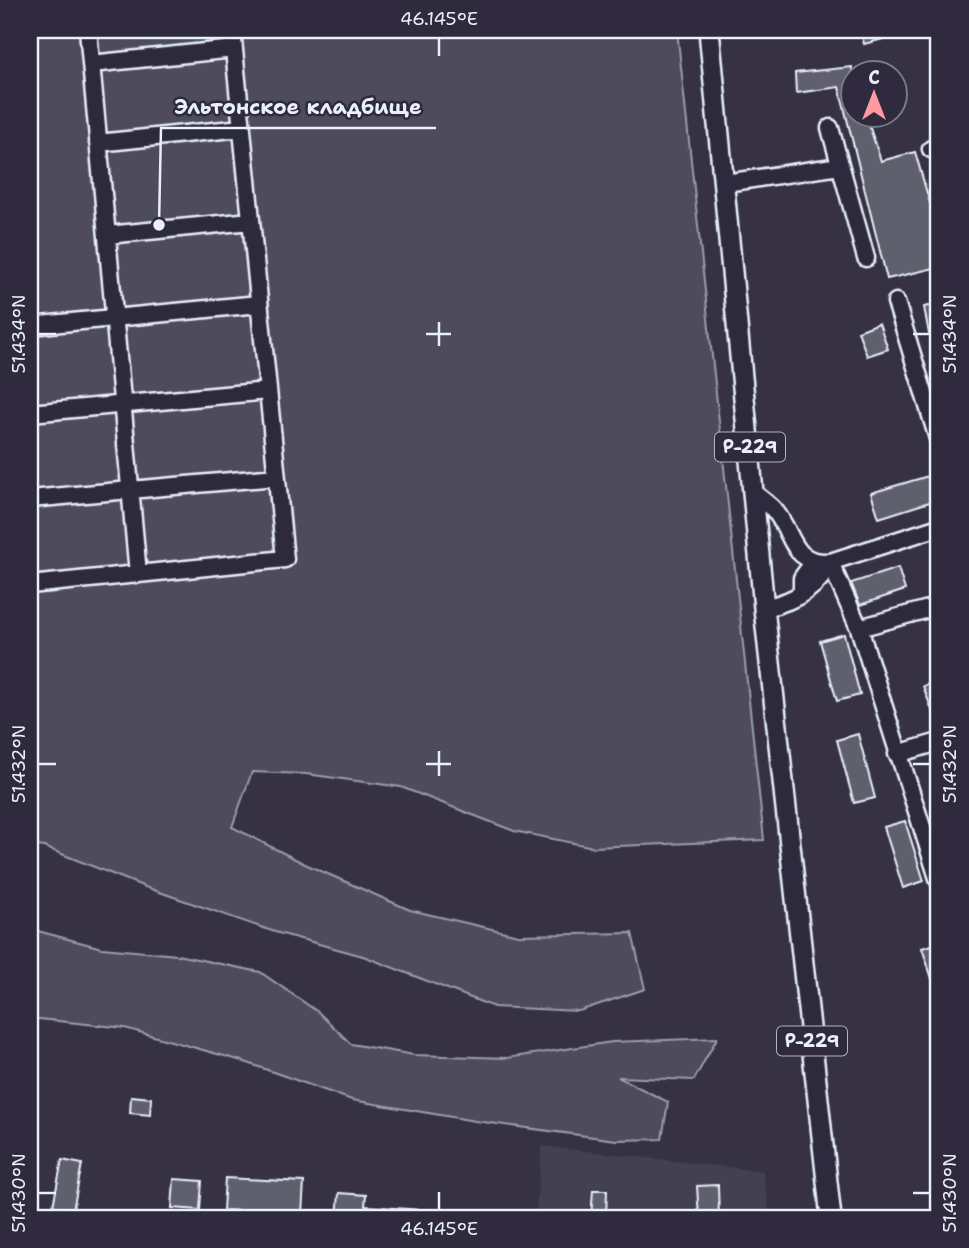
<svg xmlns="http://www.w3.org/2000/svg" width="969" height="1248" font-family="'Shantell Sans',sans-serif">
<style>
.built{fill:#433f51}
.green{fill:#4d4b5c;stroke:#9a9eaa;stroke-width:2}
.building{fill:#605e6e;stroke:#e8f1f8;stroke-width:2}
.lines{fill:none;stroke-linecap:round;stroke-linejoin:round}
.minor-casing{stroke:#e8f1f8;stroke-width:21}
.major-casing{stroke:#e8f1f8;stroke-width:24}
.minor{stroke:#2f2a3d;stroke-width:16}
.major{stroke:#2f2a3d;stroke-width:19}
.ticks{fill:none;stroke:#e8f1f8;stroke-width:2.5}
.labels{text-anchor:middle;stroke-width:5;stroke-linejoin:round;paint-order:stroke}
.shield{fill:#2f2a3d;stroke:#b0b5c0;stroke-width:2}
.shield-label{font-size:18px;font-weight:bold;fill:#e8f1f8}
.leader{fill:none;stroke:#e8f1f8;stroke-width:2.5}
.callout-dot{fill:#e8f1f8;stroke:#2f2a3d;stroke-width:2.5}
.callout-label{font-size:21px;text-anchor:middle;font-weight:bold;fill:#e8f1f8;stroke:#2f2a3d;stroke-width:5;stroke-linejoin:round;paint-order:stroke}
.neatline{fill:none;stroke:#e8f1f8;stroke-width:2.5}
.ticks-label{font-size:18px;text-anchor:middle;fill:#e8f1f8}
</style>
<rect width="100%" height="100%" fill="#363244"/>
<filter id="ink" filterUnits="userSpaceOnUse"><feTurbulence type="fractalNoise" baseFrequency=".0143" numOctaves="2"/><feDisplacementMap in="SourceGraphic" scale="14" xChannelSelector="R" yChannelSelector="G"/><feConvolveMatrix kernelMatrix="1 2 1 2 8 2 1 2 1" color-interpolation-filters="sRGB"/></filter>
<g filter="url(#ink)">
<path class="built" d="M542,1146L763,1171L770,1218H535Z"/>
<path class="green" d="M30,30H677L764,840L593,847L514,831L401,787L306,774L252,772L232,827L305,864L410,910L518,935L632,933L645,989L579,1011L494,1007L363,956L275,932L145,887L44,847L30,845Z
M30,929L102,948L177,955L260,972L318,1012L351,1044L414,1055L507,1058L612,1042L717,1038L694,1080L618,1077L668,1102L662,1139L616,1140L475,1121L352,1100L242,1061L125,1028L30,1018Z"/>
<path class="building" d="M861,30H905L906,33L864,44Z
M852,67L853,116H866L881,161L915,152L939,234V267L887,279L839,87L796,93L795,73Z
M939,304V332L929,334L924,307Z
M879,323L888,349L867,356L858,331Z
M935,474L939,499L879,518L871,493Z
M898,568L905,590L860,605L851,583Z
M844,634L860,695L837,701L820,641Z
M939,680V726H938L923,686Z
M858,734L875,798L854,803L837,740Z
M905,821L924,881L903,888L884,827Z
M939,943V994H937L922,948Z
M131,1096L151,1098L150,1115L130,1113Z
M62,1160L82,1164L73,1210L53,1206Z
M225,1178L304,1182L302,1214L223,1210Z
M174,1179L202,1181L200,1210L172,1208Z
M718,1185L719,1218H699L697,1186Z
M593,1190H607L606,1218H591Z
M339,1193L366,1195L365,1206L421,1210L420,1218H337Z"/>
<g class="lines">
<defs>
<path id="minor" d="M88,30L138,574
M91,64L234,49
M830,128L866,258
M98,143L242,128
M931,149L939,146
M725,183L840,166
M107,235L251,221
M896,302L939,442
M30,326L259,304
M30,413L268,391
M754,493C761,499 769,504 775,511C795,536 791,564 830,562L859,628L939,881
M30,499L276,477
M30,585L285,559L232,30
M802,593V578L813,563
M764,608C792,602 818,590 830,562L939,527
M859,628L939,606
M897,754L939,742"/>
<path id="major" d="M709,30L764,608L831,1218"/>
</defs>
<use href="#minor" class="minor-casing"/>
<use href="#major" class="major-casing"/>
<use href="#minor" class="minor"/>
<use href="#major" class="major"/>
</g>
</g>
<path class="ticks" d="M439,38V56M439,322V346M38,334H56M426,334H451M913,334H930M439,751V776M38,764H56M426,764H451M913,764H930M439,1192V1210M38,1193H56M913,1193H930"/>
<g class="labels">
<g class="shield">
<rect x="715" y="432.5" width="70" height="29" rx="5"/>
<rect x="777" y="1026.5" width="70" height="29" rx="5"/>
</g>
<g class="shield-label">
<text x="750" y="453">Р-229</text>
<text x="812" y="1047">Р-229</text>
</g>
</g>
<path class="leader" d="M159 225L161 128H436"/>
<circle class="callout-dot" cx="159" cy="225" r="7"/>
<g class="callout-label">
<text x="298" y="114">Эльтонское кладбище</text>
</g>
<rect width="969" height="1248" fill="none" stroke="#2f2a3d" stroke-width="77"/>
<g transform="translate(874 94)"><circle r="33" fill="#2f2a3d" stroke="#797a88" stroke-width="2"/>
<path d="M0-5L12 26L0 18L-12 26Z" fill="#ff9aa2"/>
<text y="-10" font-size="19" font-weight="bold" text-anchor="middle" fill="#e8f1f8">С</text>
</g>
<rect x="38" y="38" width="892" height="1172" class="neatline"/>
<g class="ticks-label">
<text x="439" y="25">46.145°E</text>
<text transform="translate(19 334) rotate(-90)" y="6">51.434°N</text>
<text transform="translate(950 334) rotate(-90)" y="6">51.434°N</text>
<text transform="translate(19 764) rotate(-90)" y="6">51.432°N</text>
<text transform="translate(950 764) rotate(-90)" y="6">51.432°N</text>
<text transform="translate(19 1193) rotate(-90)" y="6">51.430°N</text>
<text transform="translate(950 1193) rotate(-90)" y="6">51.430°N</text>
<text x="439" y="1235">46.145°E</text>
</g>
</svg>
